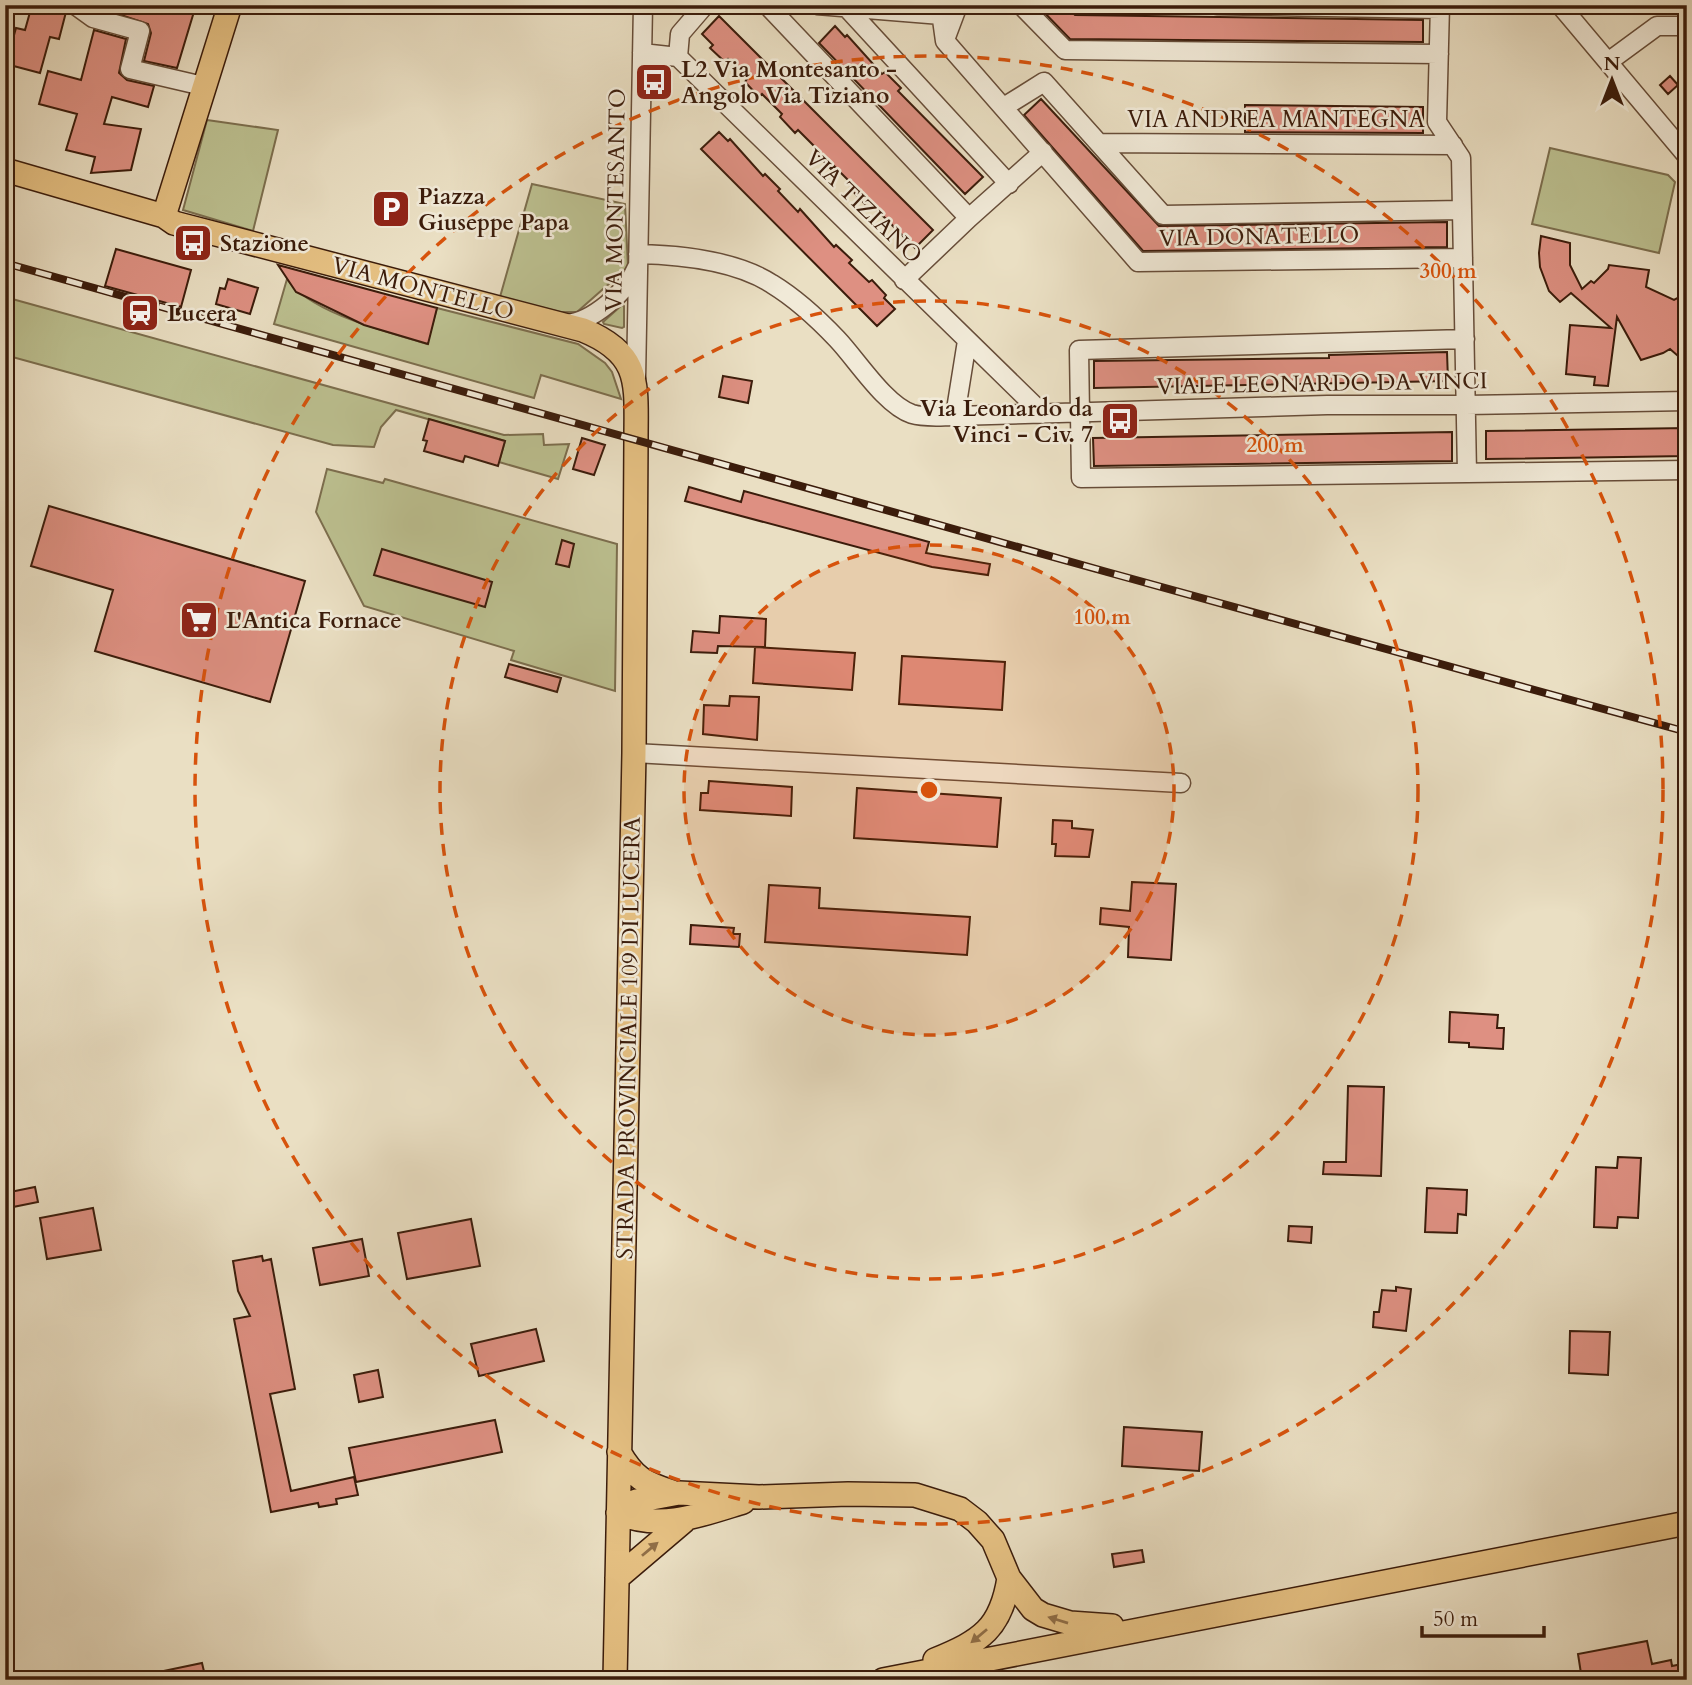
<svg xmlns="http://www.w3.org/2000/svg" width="1692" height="1685" font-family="Cardo,serif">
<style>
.green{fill:#bcc090;stroke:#7c6e4e;stroke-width:2}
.building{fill:#de9082;stroke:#3b1c0b;stroke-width:2}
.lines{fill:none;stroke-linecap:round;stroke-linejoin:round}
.minor-casing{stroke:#674d39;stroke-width:21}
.major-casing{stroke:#3b1c0b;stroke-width:26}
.minor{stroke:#f1ead8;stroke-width:18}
.major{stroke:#e5c082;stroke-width:23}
.rail-casing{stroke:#3b1c0b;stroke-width:8}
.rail{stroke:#f1ead8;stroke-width:5;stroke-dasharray:16;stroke-linecap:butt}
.oneway{fill:#906e46}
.ring{fill:none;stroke:#d7530c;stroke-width:3.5;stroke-dasharray:12 9}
.labels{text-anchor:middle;stroke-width:5;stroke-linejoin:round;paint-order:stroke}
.poi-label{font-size:23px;font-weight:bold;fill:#3b1c0b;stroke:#f1ead8;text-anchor:start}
.street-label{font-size:23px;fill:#3b1c0b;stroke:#f1ead8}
.centre{fill:#d7530c;stroke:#f1ead8;stroke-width:3.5}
.ring-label{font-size:21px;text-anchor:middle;font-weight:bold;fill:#d7530c;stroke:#f1ead8;stroke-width:5;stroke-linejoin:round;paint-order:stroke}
</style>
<rect width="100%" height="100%" fill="#eadfc3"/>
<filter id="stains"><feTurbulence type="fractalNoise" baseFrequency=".00286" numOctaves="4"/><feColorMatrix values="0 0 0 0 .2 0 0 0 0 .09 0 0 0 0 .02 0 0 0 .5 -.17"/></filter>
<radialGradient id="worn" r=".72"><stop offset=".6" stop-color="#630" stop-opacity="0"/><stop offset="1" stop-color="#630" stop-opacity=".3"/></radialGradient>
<path class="green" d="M207,120L278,130L253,231L183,210Z
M1550,148L1668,175L1675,182L1659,253L1532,224Z
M532,184L625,204L628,267L577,312H560L500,297Z
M287,279C310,313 388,332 427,344L437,308L578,344L605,363L612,372L621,399L541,375L534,398L274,324Z
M5,297L504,435L543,434L544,445L569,444L558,479L499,462L505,441L396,410L381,427L374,447L333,445L5,355Z
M622,305L624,306V327L622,328L604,324L603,322Z
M327,469L383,483L385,479L617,544L615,691L511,660L514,651L364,606L316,512Z"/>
<path class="building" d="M32,5H64L66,12L59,39L50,37L40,73L6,64L16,28L25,30Z
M107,5H196L177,68L144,61L151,33L148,24L106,10Z
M1037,5H1065L1075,15L1423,20V42L1070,39Z
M719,16L933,230L915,248L868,201L865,204L850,188L853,185L834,166L831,169L816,153L818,150L798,130L795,133L780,117L782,114L762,94L759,97L745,82L747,79L728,59L725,62L710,48L713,45L702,34Z
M835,26L845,37L847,35L882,74L885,72L901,88L898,91L983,177L965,194L819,43Z
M94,30L126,39L119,73L127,80L154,86L148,107L112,97L104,124L141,129L131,170L91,173L95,157L66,150L77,114L39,104L48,71L81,80Z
M1670,76L1678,85L1668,94L1660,85Z
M1041,99L1159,226L1447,222V247L1143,251L1024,115Z
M1245,105L1423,107V133L1245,132Z
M719,132L728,141L730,139L763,176L765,174L780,189L778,191L798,212L800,209L834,247L836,245L852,260L849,263L869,282L872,280L886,295L884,298L895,309L877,326L701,149Z
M1541,236L1570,243V265L1582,289L1591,281L1594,283L1608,269L1609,265L1649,270L1646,287L1674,300L1687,293V347L1678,356L1670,349L1663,353L1641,360L1617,317L1608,386L1594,385L1595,377L1566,374L1570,325L1611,328L1571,293L1560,302L1549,291L1540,267L1539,253Z
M116,249L191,270L181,307L105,286Z
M278,265L437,308L428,344L364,325L296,292Z
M228,279L258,288L250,314L216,304L220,288L225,289Z
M1447,352L1448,381L1094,388V361L1329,358V355Z
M723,376L752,381L748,403L719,397Z
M429,419L505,441L498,466L465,456L463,462L424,451L427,441L423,440Z
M1687,428V456L1486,459V431Z
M1452,432V461L1094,466L1093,438Z
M582,438L605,445L594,475L573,469Z
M689,487L741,502L744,491L929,542L926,553L990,564L988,575L932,567L685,501Z
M49,506L305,581L270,702L95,651L113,590L31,566Z
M562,540L574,544L569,567L556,564Z
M382,549L492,582L485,607L374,575Z
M720,616L766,619L765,647L718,646L717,653L691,652L693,631L719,633Z
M755,647L855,653L852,690L753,683Z
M902,656L1005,662L1002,710L899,704Z
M509,664L561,678L557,692L505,677Z
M730,696L759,697L757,740L703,734L704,705L729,706Z
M709,781L792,787L791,816L700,810L701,793H708Z
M857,788L1001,798L997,847L854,838Z
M1053,820L1072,821V828L1093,830L1089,857L1055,856L1056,844H1052Z
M1132,882L1176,884L1171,960L1128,957L1129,927L1100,924L1101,908L1130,911Z
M769,885L820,888L819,908L970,917L967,955L765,942Z
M691,925L734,928L733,934H740L739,947L690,944Z
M1450,1012L1498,1015L1497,1028H1504L1503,1049L1469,1047V1043L1449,1042Z
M1348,1086L1384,1087L1381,1176L1323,1174L1324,1162H1346Z
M1618,1157L1641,1158L1638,1218L1618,1217L1617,1228L1594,1227L1596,1167L1617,1168Z
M35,1187L38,1202L13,1207L10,1192Z
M1427,1188L1467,1190L1466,1215L1458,1214L1457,1233L1425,1232Z
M93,1208L101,1250L47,1259L40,1218Z
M471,1219L480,1266L407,1279L398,1233Z
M1289,1226L1312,1227L1311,1243L1288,1241Z
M362,1239L369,1276L320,1285L313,1248Z
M262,1256L263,1261L271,1259L295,1389L270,1394L291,1491L354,1477L358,1495L336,1499L337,1504L319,1507L318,1503L271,1512L234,1319L250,1316L238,1291L233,1261Z
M1396,1287L1411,1289L1406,1331L1373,1327L1374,1312H1379L1382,1290L1396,1291Z
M536,1329L544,1361L479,1376L471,1344Z
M1570,1331L1610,1332L1608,1375L1569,1373Z
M378,1370L383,1397L359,1402L354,1375Z
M495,1420L502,1452L356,1482L349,1448Z
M1124,1427L1202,1432L1199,1471L1122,1466Z
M1142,1550L1144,1562L1114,1567L1112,1554Z
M1647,1641L1652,1664L1671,1660L1672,1666L1687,1663V1680H1582L1578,1654Z
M202,1663L206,1680H150L149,1674Z"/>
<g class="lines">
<defs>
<path id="minor" d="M75,5L93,18L140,31L130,69L203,86
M767,5L969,218
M817,5L941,15
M940,5L945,41L1138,262L1463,258
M1021,5L1065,50L1439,54
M1217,5L1440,9
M1440,5L1437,122L1461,158L1467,473
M1560,5L1687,156
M846,7L1009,184
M946,37L958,5
M642,53L678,57L1043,414
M678,57L680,34L705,5
M1608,62L1657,26H1687
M1004,107L1044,82L1163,215L1462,210
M1099,143L1453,145
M638,254C681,255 735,260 772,284C795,298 818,319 837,339C857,360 885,405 912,414C925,418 942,416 955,416L1327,405H1466L1687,401
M904,280L969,218L1043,152
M566,324C592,322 627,292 637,267
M1465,339L1079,350L1081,478L1687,470
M636,379L643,5
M955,416L967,341
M634,753L1181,783"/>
<path id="major" d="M5,170L164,216L174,223L583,330C642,354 636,384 636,439L634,753L615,1680
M164,216L230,5
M619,1452C634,1478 644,1483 672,1492
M618,1513L636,1501L679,1493L759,1497L848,1494L915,1495L960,1509L977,1522L993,1540L1009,1578L1033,1609L1043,1615L1070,1623L1112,1626
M618,1513C661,1531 701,1515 743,1502
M617,1578L684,1521
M935,1660C981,1641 1001,1629 1009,1578
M883,1680L1687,1523"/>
</defs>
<use href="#minor" class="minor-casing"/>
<use href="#major" class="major-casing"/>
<use href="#minor" class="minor"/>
<use href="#major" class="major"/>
<defs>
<path id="rail" d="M5,263L1107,572L1687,732"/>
</defs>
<use href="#rail" class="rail-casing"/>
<use href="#rail" class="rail"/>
</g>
<defs><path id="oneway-solid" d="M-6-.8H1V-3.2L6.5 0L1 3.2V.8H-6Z" transform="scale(1.75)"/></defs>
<g class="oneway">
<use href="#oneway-solid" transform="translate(650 1549) rotate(-40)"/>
<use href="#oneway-solid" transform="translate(1058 1620) rotate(-163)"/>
<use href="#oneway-solid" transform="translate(979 1636) rotate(140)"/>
</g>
<circle cx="929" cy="790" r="245" fill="#d7530c" fill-opacity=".12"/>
<g class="ring">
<circle cx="929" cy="790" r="245"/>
<circle cx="929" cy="790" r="489"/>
<circle cx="929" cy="790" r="734"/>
</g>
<defs>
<symbol id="bus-square" viewBox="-11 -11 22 22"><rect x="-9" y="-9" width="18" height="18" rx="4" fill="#8f2418" stroke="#f1ead8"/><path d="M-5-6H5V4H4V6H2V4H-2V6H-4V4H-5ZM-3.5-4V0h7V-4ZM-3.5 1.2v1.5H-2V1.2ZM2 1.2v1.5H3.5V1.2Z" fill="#fff"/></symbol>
<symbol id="parking-square" viewBox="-11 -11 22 22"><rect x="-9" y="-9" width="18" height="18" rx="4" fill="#8f2418" stroke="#f1ead8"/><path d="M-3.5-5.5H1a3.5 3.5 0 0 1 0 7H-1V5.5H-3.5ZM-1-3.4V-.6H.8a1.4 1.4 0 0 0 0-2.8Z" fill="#fff"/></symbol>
<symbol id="station-square" viewBox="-11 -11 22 22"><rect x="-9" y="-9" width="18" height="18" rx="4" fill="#8f2418" stroke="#f1ead8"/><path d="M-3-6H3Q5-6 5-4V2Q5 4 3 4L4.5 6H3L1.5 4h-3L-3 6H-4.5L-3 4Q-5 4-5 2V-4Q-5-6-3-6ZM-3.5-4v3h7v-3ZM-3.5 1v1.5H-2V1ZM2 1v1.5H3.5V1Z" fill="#fff"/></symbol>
<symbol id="supermarket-square" viewBox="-11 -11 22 22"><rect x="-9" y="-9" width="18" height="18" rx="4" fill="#8f2418" stroke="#f1ead8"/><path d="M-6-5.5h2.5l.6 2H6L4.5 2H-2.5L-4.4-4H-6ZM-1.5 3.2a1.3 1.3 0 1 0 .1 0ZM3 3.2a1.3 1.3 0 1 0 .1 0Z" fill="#fff"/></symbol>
</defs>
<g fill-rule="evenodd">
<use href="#bus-square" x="632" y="60" width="44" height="44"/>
<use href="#parking-square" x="369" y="187" width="44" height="44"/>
<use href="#bus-square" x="171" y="221" width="44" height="44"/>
<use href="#station-square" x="118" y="291" width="44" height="44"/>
<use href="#bus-square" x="1098" y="399" width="44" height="44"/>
<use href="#supermarket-square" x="177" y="598" width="44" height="44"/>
</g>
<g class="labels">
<g class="poi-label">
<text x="681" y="77">L2 Via Montesanto -<tspan x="681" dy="26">Angolo Via Tiziano</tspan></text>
<text x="418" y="204">Piazza<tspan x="418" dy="26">Giuseppe Papa</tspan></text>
<text x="220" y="251">Stazione</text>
<text x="167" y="321">Lucera</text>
<text x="1093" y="416" text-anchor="end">Via Leonardo da<tspan x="1093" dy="26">Vinci - Civ. 7</tspan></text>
<text x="226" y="628">L'Antica Fornace</text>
</g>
<g class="street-label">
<text x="1276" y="127">VIA ANDREA MANTEGNA</text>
<text transform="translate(615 200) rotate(-89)" y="8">VIA MONTESANTO</text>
<text transform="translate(864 206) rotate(44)" y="8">VIA TIZIANO</text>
<text transform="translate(1259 236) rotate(-1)" y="8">VIA DONATELLO</text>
<text transform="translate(423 288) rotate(15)" y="8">VIA MONTELLO</text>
<text transform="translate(1322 383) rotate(-1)" y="8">VIALE LEONARDO DA VINCI</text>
<text transform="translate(628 1038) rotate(-89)" y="8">STRADA PROVINCIALE 109 DI LUCERA</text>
</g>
</g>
<circle cx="929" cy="790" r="10" class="centre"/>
<g class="ring-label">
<text x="1448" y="278">300 m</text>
<text x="1275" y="452">200 m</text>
<text x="1102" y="624">100 m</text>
</g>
<rect width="1692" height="1685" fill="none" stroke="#eadfc3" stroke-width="28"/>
<rect x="7" y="7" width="1678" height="1671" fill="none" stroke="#3b1c0b" stroke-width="3.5"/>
<rect x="14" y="14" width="1664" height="1657" fill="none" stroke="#3b1c0b" stroke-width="2"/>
<g transform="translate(1612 80)" stroke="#f1ead8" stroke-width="5" paint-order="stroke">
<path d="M0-5L12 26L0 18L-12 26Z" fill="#3b1c0b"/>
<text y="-10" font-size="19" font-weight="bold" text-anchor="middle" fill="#3b1c0b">N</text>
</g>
<path d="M1422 1626v10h122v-10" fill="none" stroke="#3b1c0b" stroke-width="3.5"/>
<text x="1433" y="1626" font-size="21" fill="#3b1c0b" stroke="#f1ead8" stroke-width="5" paint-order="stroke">50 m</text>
<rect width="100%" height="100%" filter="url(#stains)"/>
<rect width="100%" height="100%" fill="url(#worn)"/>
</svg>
